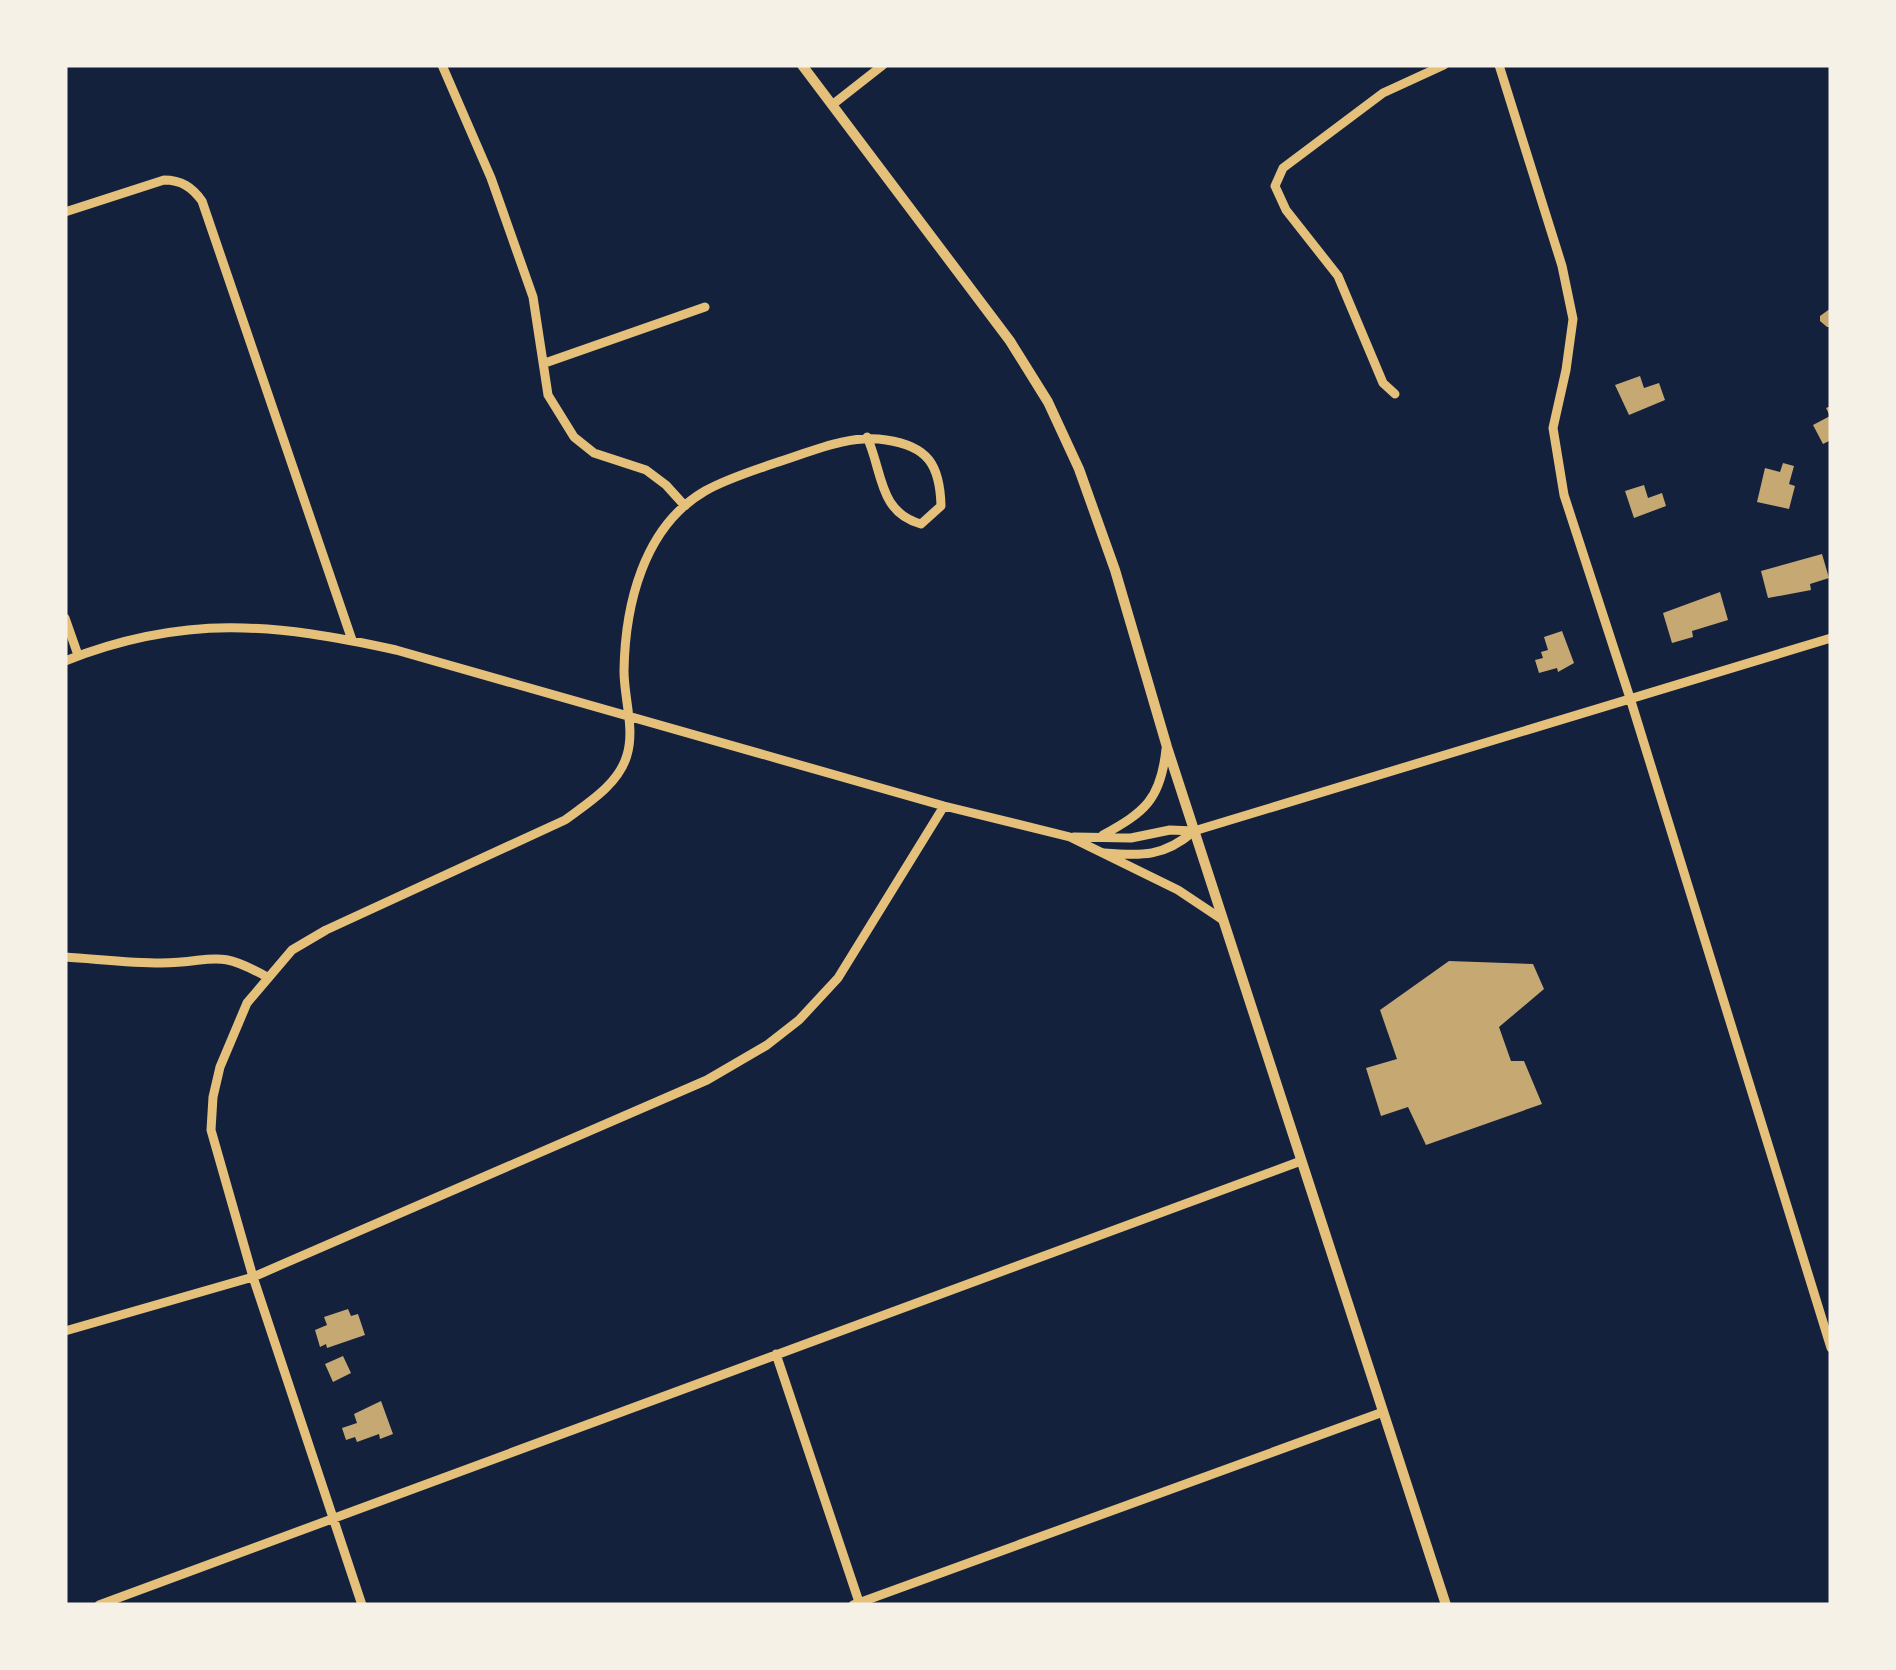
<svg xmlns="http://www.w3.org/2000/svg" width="1896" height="1670" font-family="Jost,sans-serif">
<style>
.building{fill:#c6a872}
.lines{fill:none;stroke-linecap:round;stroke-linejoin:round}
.minor{stroke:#e5c07b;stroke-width:9}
.tertiary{stroke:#e5c07b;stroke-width:10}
</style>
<rect width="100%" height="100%" fill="#14213d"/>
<path class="building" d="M1831,308V327H1827L1820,321V316Z
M1640,376L1644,388L1659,383L1665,400L1629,415L1615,385Z
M1831,406V440L1823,444L1813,425L1830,416L1826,408Z
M1783,463L1794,466L1789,484L1795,486L1789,509L1757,502L1765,468L1780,472Z
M1644,485L1648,498L1662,493L1666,506L1634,518L1625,491Z
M1822,554L1829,578L1810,584L1811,590L1768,598L1761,571Z
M1720,592L1728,620L1692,631L1693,637L1672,643L1663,613Z
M1562,631L1574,663L1558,672L1557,668L1539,673L1535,660L1543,658L1541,652L1548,650L1544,637Z
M1449,961L1533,964L1544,989L1499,1027L1511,1061H1524L1542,1104L1426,1145L1408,1107L1381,1116L1366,1068L1397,1059L1380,1010Z
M348,1309L351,1316L358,1314L365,1335L327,1348L326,1344L320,1347L315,1330L327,1325L324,1317Z
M343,1356L351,1373L333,1382L325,1364Z
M381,1401L393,1434L380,1439L379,1434L357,1442L355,1437L346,1440L342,1428L357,1423L354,1414Z"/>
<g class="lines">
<path class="minor" d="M442,65L491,178L533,297L548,395L574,437L594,453L646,470L666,485L685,506
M1499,65L1562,266L1573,319L1566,370L1553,428L1564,495L1630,698L1831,1348
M832,105L883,65
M65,212L164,180C181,180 192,187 202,201L352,640
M545,363L705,307
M1395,394L1383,383L1338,276L1286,210L1275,186L1283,168L1383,93L1444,65
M65,618L78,655
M65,661C183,614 275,623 396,650L944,806L1070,837L1178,890L1223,920
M1103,835C1145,812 1161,799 1166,749
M1074,837L1131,838L1170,830L1194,831L1831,638
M1104,853C1142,856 1164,857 1194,831
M65,957C97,959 129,963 161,963C214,963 214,947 267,977
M65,1331L253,1277L707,1080L767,1045L799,1020L838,978L944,806
M776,1354L860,1605
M99,1605L1301,1161
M362,1605L253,1277L211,1130L213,1097L220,1067L247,1003L292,950L326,930L565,820C588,803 619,784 627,755C635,729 624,698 624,671C625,606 643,527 705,491C726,479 752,471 775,463C811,452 848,434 886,440C928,446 940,465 941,506L921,524C878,512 883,472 867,437
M853,1605L1383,1412"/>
<path class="tertiary" d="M802,65L1010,341L1048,402L1079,469L1115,570L1167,747L1446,1605"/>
</g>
<rect width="1896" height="1670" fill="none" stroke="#f6f1e7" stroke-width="135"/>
</svg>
